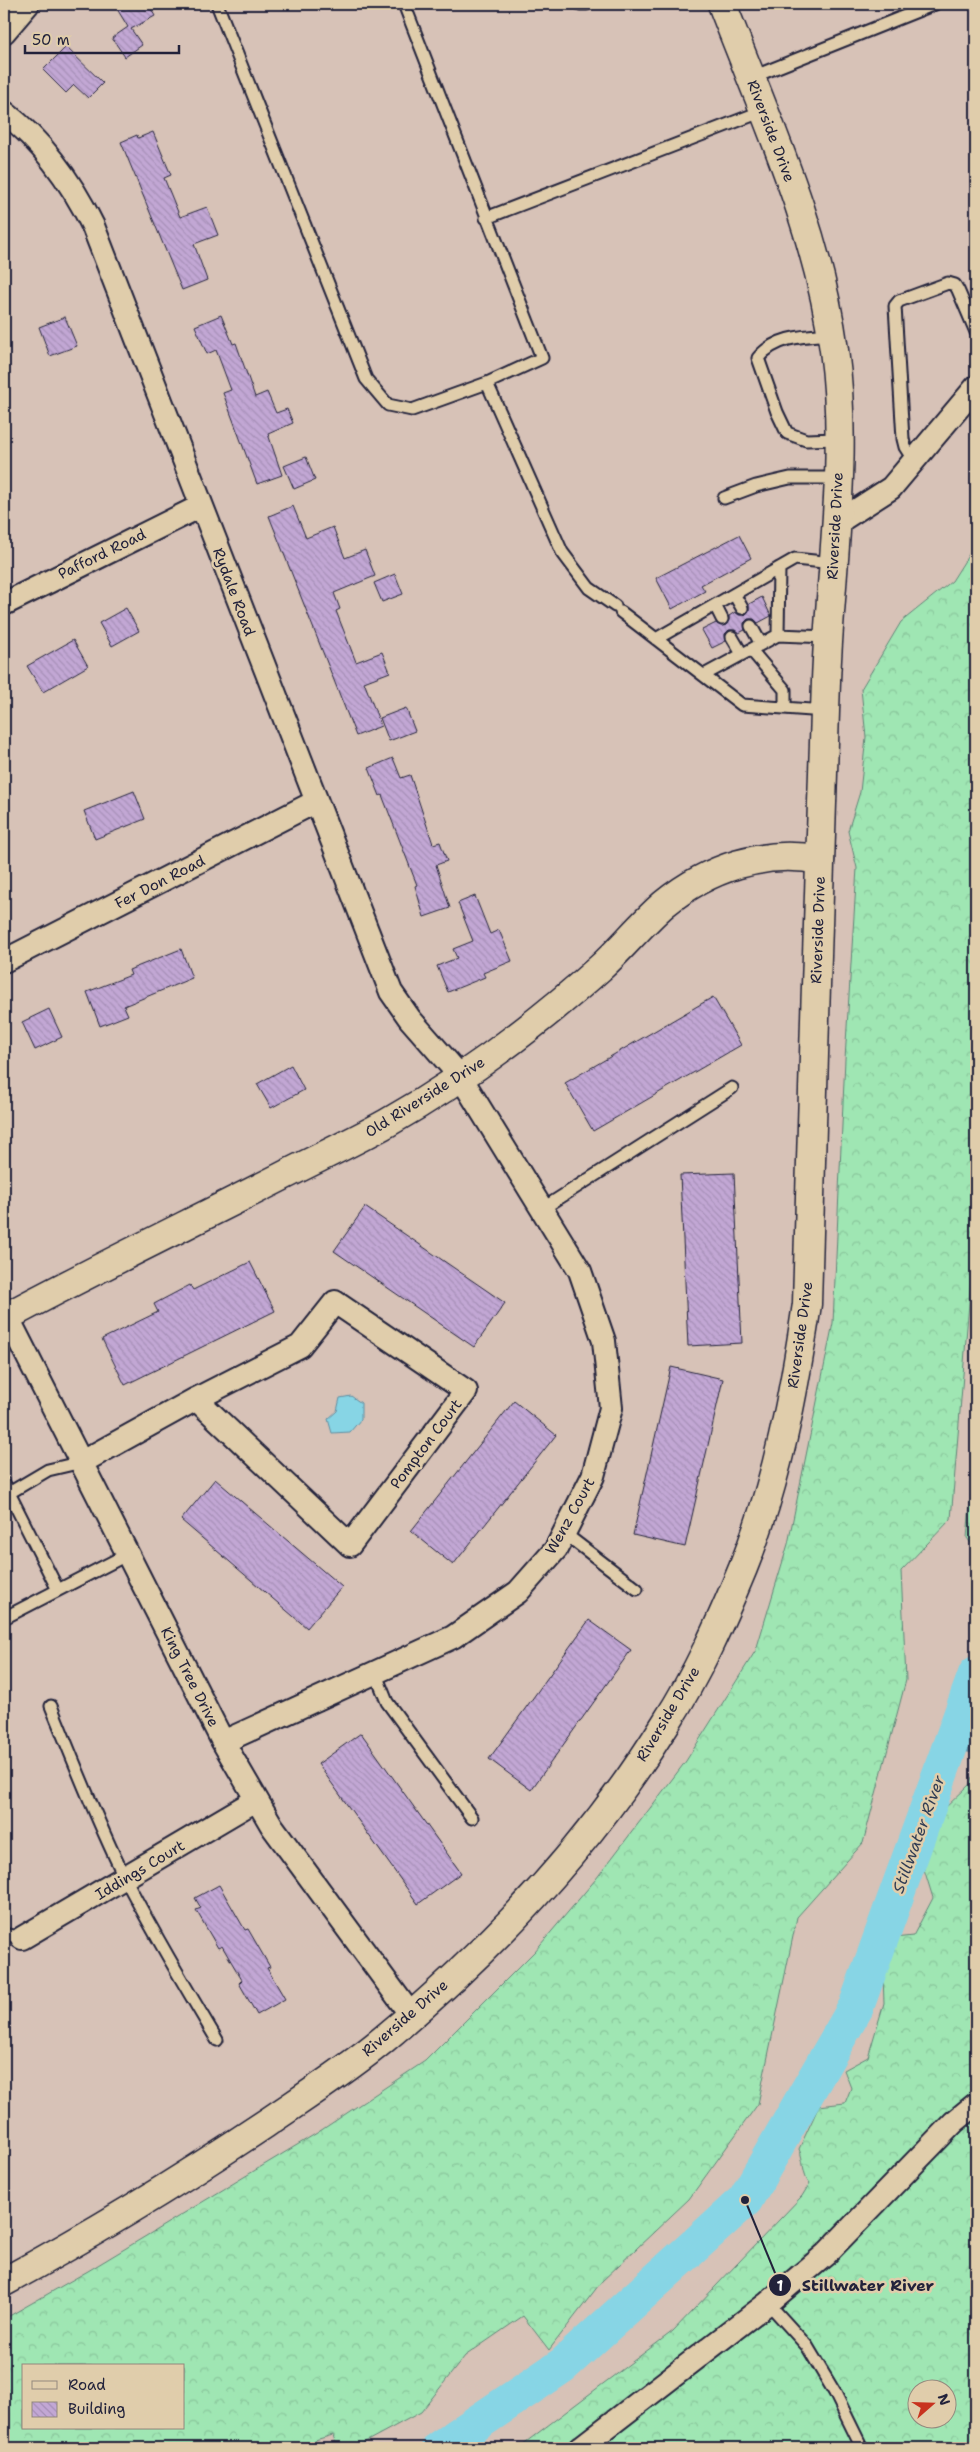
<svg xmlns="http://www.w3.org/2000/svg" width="980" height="2452" font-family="'Shantell Sans',sans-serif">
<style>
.forest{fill:url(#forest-crowns);stroke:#608477;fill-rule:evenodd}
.water{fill:#87d5e5;stroke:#5f8da1}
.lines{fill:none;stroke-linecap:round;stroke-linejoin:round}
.stream{stroke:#5f8da1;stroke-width:6}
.river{stroke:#87d5e5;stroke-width:36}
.building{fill:url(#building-back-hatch);stroke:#22223b}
.service-casing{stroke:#22223b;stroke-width:15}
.minor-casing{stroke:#22223b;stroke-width:26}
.tertiary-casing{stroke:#22223b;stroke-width:31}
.secondary-casing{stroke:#22223b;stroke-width:31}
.service{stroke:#e0cdab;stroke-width:11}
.minor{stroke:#e0cdab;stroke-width:22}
.tertiary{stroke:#e0cdab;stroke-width:28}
.secondary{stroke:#e0cdab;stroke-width:28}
.labels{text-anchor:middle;stroke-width:5;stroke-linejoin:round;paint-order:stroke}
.street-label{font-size:15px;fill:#22223b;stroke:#e0cdab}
.water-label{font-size:16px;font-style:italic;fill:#313d54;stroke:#e0cdab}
.leader{fill:none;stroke:#22223b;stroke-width:2}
.callout-dot{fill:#22223b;stroke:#e0cdab;stroke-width:2}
.mark-label{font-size:15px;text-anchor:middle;font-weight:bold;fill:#fff}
.callout-label{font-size:16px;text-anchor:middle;font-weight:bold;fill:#22223b;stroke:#e0cdab;stroke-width:5;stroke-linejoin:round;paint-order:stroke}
</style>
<defs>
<pattern id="forest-crowns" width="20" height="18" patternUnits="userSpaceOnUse" patternTransform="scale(1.25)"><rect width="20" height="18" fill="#9fe6b3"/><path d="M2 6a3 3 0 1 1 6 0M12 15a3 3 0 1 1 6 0" fill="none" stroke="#89c59b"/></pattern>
<pattern id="building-back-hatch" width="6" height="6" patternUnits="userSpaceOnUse" patternTransform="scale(1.25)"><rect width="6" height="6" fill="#c2a7d4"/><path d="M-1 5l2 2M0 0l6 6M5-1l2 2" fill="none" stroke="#a68fb7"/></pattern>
</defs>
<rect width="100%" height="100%" fill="#d7c2b7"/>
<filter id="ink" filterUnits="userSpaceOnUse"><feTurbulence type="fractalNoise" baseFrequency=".02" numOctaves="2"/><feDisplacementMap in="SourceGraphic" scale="10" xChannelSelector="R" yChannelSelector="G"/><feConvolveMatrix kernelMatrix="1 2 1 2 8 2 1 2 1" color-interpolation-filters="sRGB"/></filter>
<g filter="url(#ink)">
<path class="forest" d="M976,543V1219L951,1519L901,1571L906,1680L863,1843L797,1917L758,2104L689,2199L602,2281L549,2350L523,2316L465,2356L421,2412L354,2448H337L333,2435L315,2440V2448H4V2319L88,2271L317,2133L425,2061L535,1951L596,1879L686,1761L756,1650L788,1544L833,1323L845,1059L857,868L848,831L860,792L866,737L861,689L901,622L952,581ZM24,2366H184V2428H24Z
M976,1441V1550L967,1538Z
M972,1777L976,1778V2448H518L673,2331L802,2196L810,2183C802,2175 804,2160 799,2149L819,2106L845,2103L851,2088L844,2070L868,2057L884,2003L883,1974L870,1949L885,1939L913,1936L933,1898L920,1856L941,1812L970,1784ZM918,2390H948V2420H918Z"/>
<path class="water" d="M351,1396L361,1403V1419L350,1432L332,1433L328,1419L337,1411L340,1398Z"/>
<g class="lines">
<path class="stream" d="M950,1746L976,1751"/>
<path class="river" d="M440,2448L563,2365L745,2200L856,2007L976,1674"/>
</g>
<path class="building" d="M114,4H148L155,16L131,29L142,45L125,57L112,38L128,27Z
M66,47L103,83L88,98L74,85L66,93L43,70Z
M153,132L171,175L164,178L180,217L207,207L218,235L194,244L207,280L182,290L121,142L137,135L138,138Z
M221,315L233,344L236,343L255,397L267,392L276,413L287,409L293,423L268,434L282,475L257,484L223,393L231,390L216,350L207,354L195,326Z
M65,317L77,346L50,356L39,327Z
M306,457L315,480L294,489L284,466Z
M293,506L306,538L333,527L345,558L365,550L375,576L334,593L340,609L336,611L356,662L382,652L390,672L364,682L381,726L356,736L269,516Z
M739,535L751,558L701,585L705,591L672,609L656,578Z
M395,574L403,594L382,602L374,583Z
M762,597L771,616L758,623L754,619H748L744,623L745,630L739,633L735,630H729L725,634L726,641L712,648L702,630L716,623L721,626L726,625L729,620V616L735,612L739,615H745L749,611V604Z
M126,608L139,631L112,646L99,623Z
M73,640L88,666L43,692L27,666Z
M406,708L415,731L389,741L380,718Z
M393,758L401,778L410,775L433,844L440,842L447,861L436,865L450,908L424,917L415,886L417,885L382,795L380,796L369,768Z
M134,791L145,819L95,839L84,811Z
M475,896L490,934L499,930L512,961L483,973L485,977L448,992L437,966L457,958L453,949L473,941L458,903Z
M181,949L192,978L124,1006L128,1015L100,1026L87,992L131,975L129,970Z
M713,997L741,1045L593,1131L565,1083Z
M49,1009L62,1037L35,1050L22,1022Z
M291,1065L304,1090L271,1108L257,1084Z
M734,1173L742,1343L688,1346L680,1175Z
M365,1207L505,1303L474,1347L334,1251Z
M250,1262L275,1311L125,1385L102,1339L158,1312L154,1304L190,1285L193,1290Z
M671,1367L723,1379L685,1547L633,1535Z
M514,1401L556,1435L453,1565L411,1531Z
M215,1479L342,1587L307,1628L181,1520Z
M589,1620L631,1650L531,1790L489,1759Z
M361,1733L461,1873L418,1904L318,1764Z
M219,1885L245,1930L248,1929L270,1967L267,1968L285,1999L257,2015L239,1983L242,1980L222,1946L218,1948L196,1910L201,1908L195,1898Z"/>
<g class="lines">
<defs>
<path id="service" d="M217,4L366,379L388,405L412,410L487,383L542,358L404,4
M580,4H587
M750,78L935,4
M486,218L763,111
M831,334C804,336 776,336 758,358L777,412L787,433L806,440L838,439
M487,383L562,552L589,588L615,606
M914,461L905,447L903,439L895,306L899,301L948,283L955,285L958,290L976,332
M724,498L756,486L790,478H839
M734,594L742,608
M715,605L722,619
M621,612L742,705L825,711
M751,626L761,644
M778,635L779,568
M732,637L742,654
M656,639L795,559L833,563
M751,650L785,690V708
M704,675L778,635L828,637
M542,1209L732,1088
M4,1483L58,1590
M4,1496L48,1470L82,1462
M564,1533L637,1589
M4,1618L128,1554
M375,1672L387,1702L472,1818
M51,1706C75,1764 97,1822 125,1878C153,1933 185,1986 217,2040
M4,1934L22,1938
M768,2303L807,2346L835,2393L862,2448"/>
<path id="minor" d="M4,32L28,4
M4,112C44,143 71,181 93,226L391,992L410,1019L460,1076L580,1271L604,1341L611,1408L593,1476L556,1549L518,1592L453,1637L223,1742
M835,524L891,488L976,387
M4,604L201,506
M4,961L315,802
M335,1302L466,1391L350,1545L196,1399L300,1346Z
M7,1316L223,1742L272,1826L411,2015
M82,1462L196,1399
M22,1938L256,1800
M580,2448L768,2303L826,2254L954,2122L976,2104"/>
<path id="tertiary" d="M4,1318C95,1269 189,1224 281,1177C316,1159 353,1142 387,1123C463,1080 535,1026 600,968C622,948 641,924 664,904C708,868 764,849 820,860"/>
<path id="secondary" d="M4,2282C93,2234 181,2180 265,2124C306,2096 347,2070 384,2039C492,1949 592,1843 666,1723C697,1675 721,1621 743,1568C777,1484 794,1393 807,1304C813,1096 818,889 826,681C830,571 849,459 834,350C818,229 765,116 722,4"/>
</defs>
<use href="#service" class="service-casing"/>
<use href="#minor" class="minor-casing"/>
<use href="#tertiary" class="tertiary-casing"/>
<use href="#secondary" class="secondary-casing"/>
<use href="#service" class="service"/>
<use href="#minor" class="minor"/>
<use href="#tertiary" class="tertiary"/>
<use href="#secondary" class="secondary"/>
</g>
</g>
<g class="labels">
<g class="street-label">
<text transform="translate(771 131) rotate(69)" y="5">Riverside Drive</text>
<text transform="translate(835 526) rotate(-87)" y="5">Riverside Drive</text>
<text transform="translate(102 554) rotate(-26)" y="5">Pafford Road</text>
<text transform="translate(234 592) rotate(69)" y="5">Rydale Road</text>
<text transform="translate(160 882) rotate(-27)" y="5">Fer Don Road</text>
<text transform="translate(818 930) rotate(-88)" y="5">Riverside Drive</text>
<text transform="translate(425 1097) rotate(-32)" y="5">Old Riverside Drive</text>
<text transform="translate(800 1335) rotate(-82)" y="5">Riverside Drive</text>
<text transform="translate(426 1444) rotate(-53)" y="5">Pompton Court</text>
<text transform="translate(570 1516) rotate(-61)" y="5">Wenz Court</text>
<text transform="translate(190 1677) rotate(63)" y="5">King Tree Drive</text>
<text transform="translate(668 1714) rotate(-59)" y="5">Riverside Drive</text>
<text transform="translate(140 1870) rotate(-31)" y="5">Iddings Court</text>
<text transform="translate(405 2018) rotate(-41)" y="5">Riverside Drive</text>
</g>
<g class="water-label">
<text transform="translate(918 1834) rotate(-70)" y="6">Stillwater River</text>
</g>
</g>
<path class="leader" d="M745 2200L780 2285"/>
<g class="callout-dot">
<circle cx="745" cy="2200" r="5"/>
<circle cx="780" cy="2285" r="12"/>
</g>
<g class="mark-label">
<text x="780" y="2291">1</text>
</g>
<g class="callout-label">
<text x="868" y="2291">Stillwater River</text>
</g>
<rect width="980" height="2452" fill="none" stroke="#e0cdab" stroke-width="20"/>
<rect x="10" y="10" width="960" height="2432" fill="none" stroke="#22223b" stroke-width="2" filter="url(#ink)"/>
<rect x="22" y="2364" width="162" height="65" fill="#e0cdab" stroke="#94897e"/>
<rect x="32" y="2381" width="25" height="8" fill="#e0cdab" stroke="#94897e"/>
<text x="68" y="2390" font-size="15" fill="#22223b">Road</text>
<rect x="32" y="2402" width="25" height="15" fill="url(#building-back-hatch)" stroke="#94897e"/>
<text x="68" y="2414" font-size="15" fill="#22223b">Building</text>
<g transform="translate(932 2404) rotate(70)"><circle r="24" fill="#e0cdab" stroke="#94897e"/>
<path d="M0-4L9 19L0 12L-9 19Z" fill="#c8321e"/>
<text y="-8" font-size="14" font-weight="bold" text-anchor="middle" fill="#22223b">N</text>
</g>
<path d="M25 45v8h154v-8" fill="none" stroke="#22223b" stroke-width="2.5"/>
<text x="32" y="45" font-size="15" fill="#22223b" stroke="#e0cdab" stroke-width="4" paint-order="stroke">50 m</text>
</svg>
